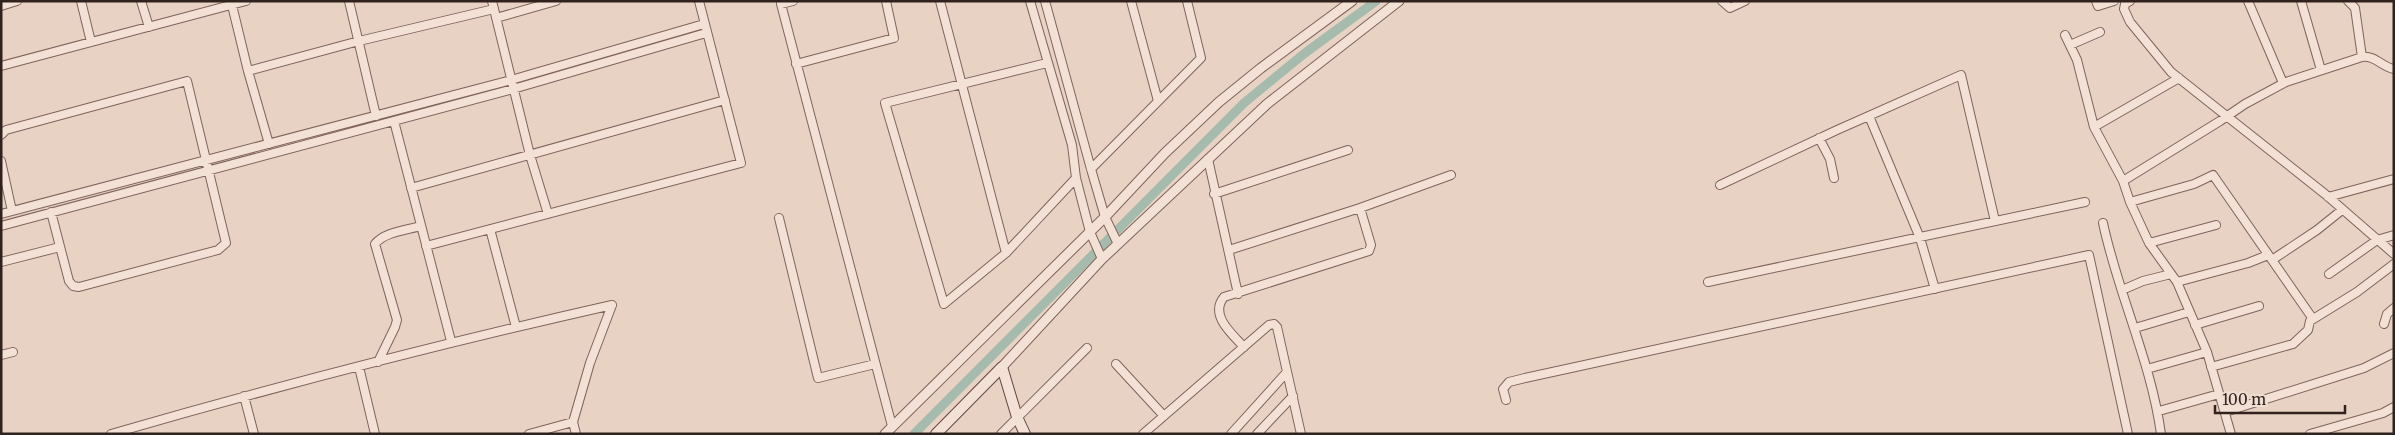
<svg xmlns="http://www.w3.org/2000/svg" width="2395" height="435" font-family="Merriweather,serif">
<style>
.lines{fill:none;stroke-linecap:round;stroke-linejoin:round}
.canal{stroke:#a5bbae;stroke-width:9}
.minor-casing{stroke:#7f645c;stroke-width:10}
.tertiary-casing{stroke:#7f645c;stroke-width:11}
.secondary-casing{stroke:#614640;stroke-width:12}
.minor{stroke:#f4e1d5;stroke-width:8}
.tertiary{stroke:#f4e1d5;stroke-width:9}
.secondary{stroke:#f4e1d5;stroke-width:10}
</style>
<rect width="100%" height="100%" fill="#e7d2c3"/>
<g class="lines">
<path class="canal" d="M914,434L1244,103L1305,53L1376,1"/>
<defs>
<path id="minor" d="M81,1L91,42
M141,1L149,27
M231,1L248,71L359,41L494,9
M349,1L376,116
M492,1L530,155L548,214
M793,1L781,4L892,426
M940,1L1006,253
M1030,1L1072,145L1076,178L1090,232L1102,259
M1045,1L1091,169L1105,217L1118,244
M1131,1L1158,101
M1722,1L1730,8L1745,1
M2096,1L2098,6L2114,1
M2130,1L2125,4L2124,9L2130,22L2171,72L2325,194L2394,254
M2248,1L2283,83
M2301,1L2321,70
M1,6L17,1
M496,18L556,1
M2065,35L2077,60L2094,127L2123,181L2130,202L2149,243L2177,282L2207,352L2231,434
M2070,45L2100,32
M2362,57C2375,55 2382,67 2394,69
M1047,63L885,103L944,304L1006,253L1076,178
M796,64L894,38L886,1
M1,66L246,1
M248,71L269,144
M1869,116L1920,238L1935,289
M394,121L451,341
M2094,127L2179,78
M1,135L6,130L187,81L226,243L218,250L79,287L73,286L69,281L51,212
M1819,138L1830,159L1834,178
M1208,159L1238,294
M1,161L12,211
M1091,169L1201,58L1187,1
M2123,181L2220,121L2245,104L2286,82L2362,57L2355,8L2348,1
M1720,185L1837,130L1961,75L1995,221
M411,188L725,100
M1214,194L1348,150
M2328,197L2394,179
M2130,202L2194,184L2213,175L2272,260
M1,214L511,80L704,24
M779,218L818,378L875,364
M2103,223C2118,294 2151,361 2161,434
M1,226L513,89L706,33
M490,229L516,327
M2149,243L2216,225
M426,246L741,163L699,1
M1229,250L1360,208L1451,175
M1,262L60,247
M2329,274L2377,240L2394,235
M1708,282L2085,202
M2177,282L2248,263L2268,255
M2122,290L2143,281L2171,274
M2313,319L2272,260L2317,230L2342,210
M2384,324L2387,314L2394,308
M2195,325L2259,306
M2135,328L2189,312
M1244,347C1232,334 1209,315 1224,297L1369,251L1371,245L1360,208
M1,355L13,352
M378,362L395,327L397,320L375,244C384,232 407,230 421,226
M1116,364L1164,416
M359,367L375,434
M2211,367L2293,344L2308,330L2310,321L2357,292L2394,264
M2147,369L2207,352
M244,396L254,434
M1506,400L1503,389L1509,382L1525,378L2089,255L2128,434
M2159,411L2219,394
M2225,412L2364,368L2394,353
M111,434C277,386 444,343 612,305
M529,434L573,422
M576,434L573,422L590,363L612,305
M1001,434L1087,348
M1143,434L1269,325L1274,324L1277,327L1301,434
M1231,434L1287,372
M1257,434L1293,396
M2310,434L2383,413L2394,407"/>
<path id="tertiary" d="M1002,367L1102,259L1267,104L1399,1
M885,434L1105,217L1165,153L1219,102L1261,68L1352,1"/>
<path id="secondary" d="M936,434L1002,367L1017,417L1025,434"/>
</defs>
<use href="#minor" class="minor-casing"/>
<use href="#tertiary" class="tertiary-casing"/>
<use href="#secondary" class="secondary-casing"/>
<use href="#minor" class="minor"/>
<use href="#tertiary" class="tertiary"/>
<use href="#secondary" class="secondary"/>
</g>
<rect width="2395" height="435" fill="none" stroke="#31221e" stroke-width="5"/>
<path d="M2215 405v8h130v-8" fill="none" stroke="#31221e" stroke-width="2.5"/>
<text x="2222" y="405" font-size="15" fill="#31221e" stroke="#f0ded2" stroke-width="4" paint-order="stroke">100 m</text>
</svg>
